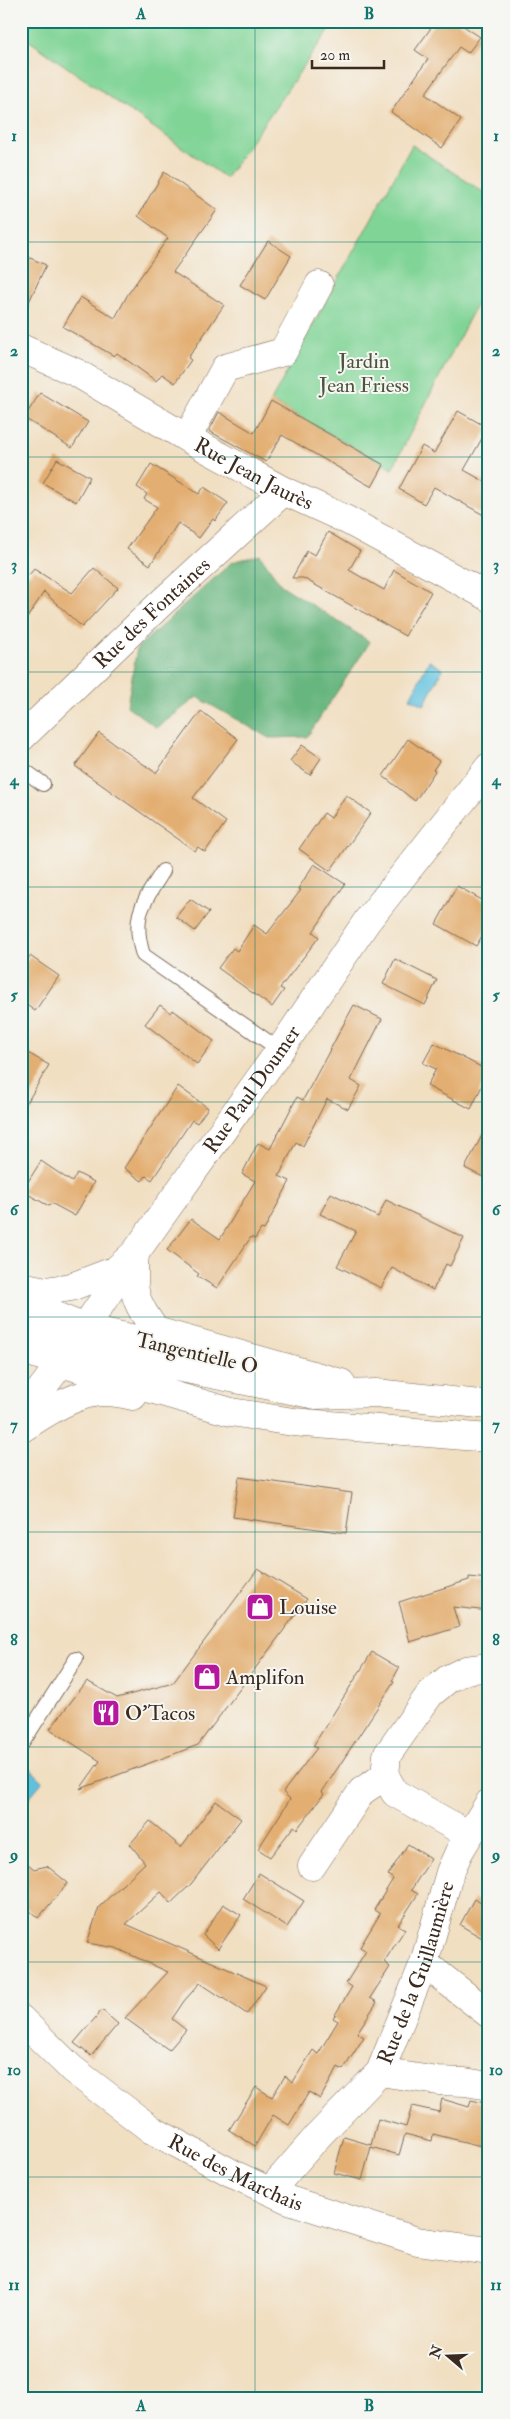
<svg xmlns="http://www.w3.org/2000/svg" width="510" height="2419" font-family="'IM FELL Double Pica',serif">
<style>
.green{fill:#80d496;stroke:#5e7f5a}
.forest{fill:#68b67f;stroke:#52704e}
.water{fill:#61c1df;stroke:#4e767e}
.building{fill:#e3ae71}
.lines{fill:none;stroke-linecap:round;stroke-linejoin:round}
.service-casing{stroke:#7b6957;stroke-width:16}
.minor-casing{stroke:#7b6957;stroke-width:29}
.primary-casing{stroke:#7b6957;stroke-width:29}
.service{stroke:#fff;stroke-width:14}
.minor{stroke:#fff;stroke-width:28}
.primary{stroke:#fff;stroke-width:28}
.grid{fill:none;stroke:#0f766e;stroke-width:1;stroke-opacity:0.55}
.labels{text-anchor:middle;stroke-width:4;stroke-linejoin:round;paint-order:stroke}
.park-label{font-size:21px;fill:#4c543c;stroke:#f6f6f2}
.street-label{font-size:21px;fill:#3b2a1e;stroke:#f6f6f2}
.poi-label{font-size:21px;fill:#3b2a1e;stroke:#f6f6f2;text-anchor:start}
.neatline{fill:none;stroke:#0f766e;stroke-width:2}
.grid-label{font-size:16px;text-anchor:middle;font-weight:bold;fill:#0f766e}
</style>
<rect width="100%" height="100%" fill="#f6f6f2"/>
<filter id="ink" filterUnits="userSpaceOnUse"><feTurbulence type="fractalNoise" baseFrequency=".02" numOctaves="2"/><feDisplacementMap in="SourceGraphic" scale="10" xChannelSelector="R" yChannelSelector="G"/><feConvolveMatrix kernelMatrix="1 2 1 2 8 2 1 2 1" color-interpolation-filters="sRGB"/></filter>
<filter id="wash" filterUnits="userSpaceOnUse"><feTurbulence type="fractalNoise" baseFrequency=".0096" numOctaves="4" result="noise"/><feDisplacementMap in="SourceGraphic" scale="20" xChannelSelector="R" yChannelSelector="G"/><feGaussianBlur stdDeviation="1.12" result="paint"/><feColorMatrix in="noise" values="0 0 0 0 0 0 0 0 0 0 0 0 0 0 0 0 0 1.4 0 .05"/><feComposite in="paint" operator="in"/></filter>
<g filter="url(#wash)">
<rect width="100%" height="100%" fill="#f1dfc2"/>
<path class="green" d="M21,21H335L226,178L21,35Z
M412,145L489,196V280L392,469L271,401Z"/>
<path class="forest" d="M260,555L281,585L370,642L307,737L269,738L197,697L157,728L127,706L137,648L232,562Z"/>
<path class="water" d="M429,661L443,669L424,705L410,698Z
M30,1769L43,1781L21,1807V1780Z"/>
<g id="blocks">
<path class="building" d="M436,21H456L480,37L468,53L459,47L425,94L461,120L442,148L391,112L428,59L415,50Z
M164,172L217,210L173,272L224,305L188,358L191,360L175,383L162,374L156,381L117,353L114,356L63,327L80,297L115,318L128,294L168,238L138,216Z
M268,241L291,256L265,300L240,285Z
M21,254L46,265L21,319Z
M40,393L88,422L72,448L24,418Z
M271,401L384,465L372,487L282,435L266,462L209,431L219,412L254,433Z
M458,411L488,428L464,470L489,484V518L434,487L424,504L399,489L422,446L434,453Z
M57,459L90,477L76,502L43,483Z
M151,464L199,494L204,487L228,503L215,521L213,519L199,538L178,523L150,565L127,549L157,507L144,499L147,494L137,487Z
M328,532L360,551L349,570L384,590L394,570L431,592L405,636L303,578H292L307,551L315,555Z
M94,568L118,588L82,627L44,592L21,627V570L29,575L34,569L72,593Z
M201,711L238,739L193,798L226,822L205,852L198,847L195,851L75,766L99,733L156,773Z
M408,739L439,761L433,770L435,771L415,801L383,776Z
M302,745L321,758L310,775L290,761Z
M346,795L371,813L330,871L299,849L324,813L331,818Z
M314,864L345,884L313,932L319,937L280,988L284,990L272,1007L218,968L233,948L237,951L254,925L267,934L301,890L298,889Z
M457,886L489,904V924L476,946L436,924Z
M190,899L209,912L195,931L176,917Z
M30,956L59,976L35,1011L21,1001V969Z
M395,959L437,980L425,1005L383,984Z
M160,1005L171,1013L173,1010L214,1041L197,1064L145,1024Z
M354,1005L382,1019L351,1080L361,1086L348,1109L327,1099L303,1146L296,1142L279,1176L290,1181L264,1230L261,1229L255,1239L251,1237L217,1288L197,1276L199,1274L167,1250L191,1219L220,1239L255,1181L242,1174L258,1143L270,1149L297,1097L303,1100Z
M434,1043L489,1071L471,1109L427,1086L436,1069L423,1063Z
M21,1049L49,1065L21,1113Z
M178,1086L208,1108L197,1123L192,1120L152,1180L146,1176L142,1181L124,1168Z
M489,1122V1180L465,1168Z
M41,1161L72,1182L77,1173L94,1182L75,1216L51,1203L49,1206L22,1191Z
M331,1193L378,1217L386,1200L464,1238L450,1266L446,1264L433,1290L392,1268L381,1288L337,1266L356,1231L320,1214Z
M239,1477L352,1493L346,1533L233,1517Z
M258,1569L307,1599L198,1745L80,1789L100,1761L50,1729L87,1681L117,1698L173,1683Z
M469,1577L489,1579V1611L453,1607L459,1627L410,1642L399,1602L469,1580Z
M372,1652L399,1668L392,1681L394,1682L322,1792L324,1794L297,1829L294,1826L270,1857L258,1849L290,1799L283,1792L317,1748L313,1746Z
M216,1801L241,1819L191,1884L171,1903L161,1892L126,1924L266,1986L247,2014L200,1983L184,2001L172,2019L186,2030L169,2050L125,2018L168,1972L116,1948L87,1943L99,1907L145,1863L130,1844L150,1821L181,1847Z
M408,1844L431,1859L411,1890L418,1894L398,1925L405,1929L384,1962L390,1967L370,1998L377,2002L357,2033L364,2037L343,2070L338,2067L320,2099L309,2092L289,2125L273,2115L255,2146L229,2130L256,2087L272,2097L285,2076L293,2082L313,2050L318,2054L338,2021L333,2018L352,1987L346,1983L366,1951L360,1947L380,1914L374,1910L393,1879L388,1875Z
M21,1858L34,1869L47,1866L68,1883L38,1918L21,1903Z
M259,1873L304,1901L287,1927L243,1899Z
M474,1899L489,1907V1942L460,1925Z
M223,1904L241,1915L218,1949L203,1935Z
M102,2010L118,2024L91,2056L74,2043Z
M442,2099L469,2107L471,2100L489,2104V2148L433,2134L432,2141L405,2134L399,2155L371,2147L362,2180L334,2173L344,2137L371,2145L378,2119L406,2127L412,2106L439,2112Z"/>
</g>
</g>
<g filter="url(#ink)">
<use href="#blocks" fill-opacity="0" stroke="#7b6957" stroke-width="1"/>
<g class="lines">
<defs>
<path id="service" d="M21,768L43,784
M163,871C143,903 131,916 143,955L280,1050
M21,1745L76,1659"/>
<g id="minor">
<path id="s1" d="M21,348L77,373L187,438L284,491L347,520L489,597"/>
<path d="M187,438L225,368L283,352L319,285"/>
<path id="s2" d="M21,738L160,604L284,491"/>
<path id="s3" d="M21,1416L61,1363L135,1253L280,1050L367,921L489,767"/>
<path d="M385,1776L395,1793L469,1835"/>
<path d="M312,1866L362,1791L385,1776L387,1755L430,1694L448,1679L466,1670L489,1667"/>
<path d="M424,1963L489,2014"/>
<path id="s4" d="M21,2019L72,2069L152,2130L237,2176L289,2200L417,2241L489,2251"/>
<path d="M380,2072L438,2081L465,2082L489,2086"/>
<path id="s5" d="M270,2191L318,2136L380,2072L424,1963L450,1872L459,1852L489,1803"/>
</g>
<path id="primary" d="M135,1253C132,1291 133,1300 156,1331L341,1383
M21,1286L46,1291L71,1287L116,1270L135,1253
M21,1302L85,1328L202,1354
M21,1331C49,1342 60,1342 85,1328
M21,1349L61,1363L231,1412L293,1422L489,1438
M61,1363L78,1352L92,1348L156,1363L316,1395L376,1393L489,1405
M21,1429C45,1414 76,1391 106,1392C115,1392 124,1394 133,1396"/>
</defs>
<use href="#service" class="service-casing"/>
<use href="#minor" class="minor-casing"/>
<use href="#primary" class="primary-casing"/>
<use href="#service" class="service"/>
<use href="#minor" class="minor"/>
<use href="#primary" class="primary"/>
</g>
</g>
<path class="grid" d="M255,21V2398M21,242H489M21,457H489M21,672H489M21,887H489M21,1102H489M21,1317H489M21,1532H489M21,1747H489M21,1962H489M21,2177H489"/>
<defs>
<symbol id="shop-square" viewBox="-11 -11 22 22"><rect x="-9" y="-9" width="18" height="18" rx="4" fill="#b5179e" stroke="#f6f6f2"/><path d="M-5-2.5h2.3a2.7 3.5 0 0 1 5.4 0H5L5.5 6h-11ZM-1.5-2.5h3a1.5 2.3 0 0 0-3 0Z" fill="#fff"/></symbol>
<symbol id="restaurant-square" viewBox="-11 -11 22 22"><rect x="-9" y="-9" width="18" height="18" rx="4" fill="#b5179e" stroke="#f6f6f2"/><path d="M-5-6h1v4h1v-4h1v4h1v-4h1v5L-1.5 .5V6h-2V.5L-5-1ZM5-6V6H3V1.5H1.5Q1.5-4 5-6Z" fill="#fff"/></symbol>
</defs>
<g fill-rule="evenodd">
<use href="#shop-square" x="244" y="1591" width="32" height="32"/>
<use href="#shop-square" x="191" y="1661" width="32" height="32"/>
<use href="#restaurant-square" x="90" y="1697" width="32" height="32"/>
</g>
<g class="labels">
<g class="park-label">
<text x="364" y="368">Jardin<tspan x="364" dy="24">Jean Friess</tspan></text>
</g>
<g class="street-label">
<text dy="7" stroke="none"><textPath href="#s1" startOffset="265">Rue Jean Jaurès</textPath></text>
<text dy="7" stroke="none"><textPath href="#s2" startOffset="181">Rue des Fontaines</textPath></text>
<text dy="7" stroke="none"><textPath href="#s3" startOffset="400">Rue Paul Doumer</textPath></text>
<text transform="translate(197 1353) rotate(13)" y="7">Tangentielle O</text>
<text dy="7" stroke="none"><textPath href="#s5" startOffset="268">Rue de la Guillaumière</textPath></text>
<text dy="7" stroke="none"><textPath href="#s4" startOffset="266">Rue des Marchais</textPath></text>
</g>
<g class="poi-label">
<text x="279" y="1614">Louise</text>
<text x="226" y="1684">Amplifon</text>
<text x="125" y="1720">O'Tacos</text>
</g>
</g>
<rect width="510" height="2419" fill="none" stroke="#f6f6f2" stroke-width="55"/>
<g transform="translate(448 2356) rotate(289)" stroke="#f6f6f2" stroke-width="4" paint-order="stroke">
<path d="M0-4L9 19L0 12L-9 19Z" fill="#3b2a1e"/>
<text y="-8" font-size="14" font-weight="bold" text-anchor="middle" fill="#3b2a1e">N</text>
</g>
<path d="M312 60v8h72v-8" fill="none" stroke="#3b2a1e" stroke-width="2.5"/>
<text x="320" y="60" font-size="15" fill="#3b2a1e" stroke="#f6f6f2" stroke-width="4" paint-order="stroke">20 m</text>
<rect x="28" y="28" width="454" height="2364" class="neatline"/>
<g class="grid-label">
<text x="141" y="19">A</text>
<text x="369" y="19">B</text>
<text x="14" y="141">1</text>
<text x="496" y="141">1</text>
<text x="14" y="356">2</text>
<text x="496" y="356">2</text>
<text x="14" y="570">3</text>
<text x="496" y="570">3</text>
<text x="14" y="785">4</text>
<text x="496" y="785">4</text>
<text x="14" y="1000">5</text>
<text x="496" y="1000">5</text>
<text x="14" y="1215">6</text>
<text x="496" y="1215">6</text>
<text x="14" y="1430">7</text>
<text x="496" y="1430">7</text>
<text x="14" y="1645">8</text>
<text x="496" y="1645">8</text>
<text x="14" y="1860">9</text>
<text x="496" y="1860">9</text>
<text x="14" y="2075">10</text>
<text x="496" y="2075">10</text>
<text x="14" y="2290">11</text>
<text x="496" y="2290">11</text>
<text x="141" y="2411">A</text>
<text x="369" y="2411">B</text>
</g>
</svg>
